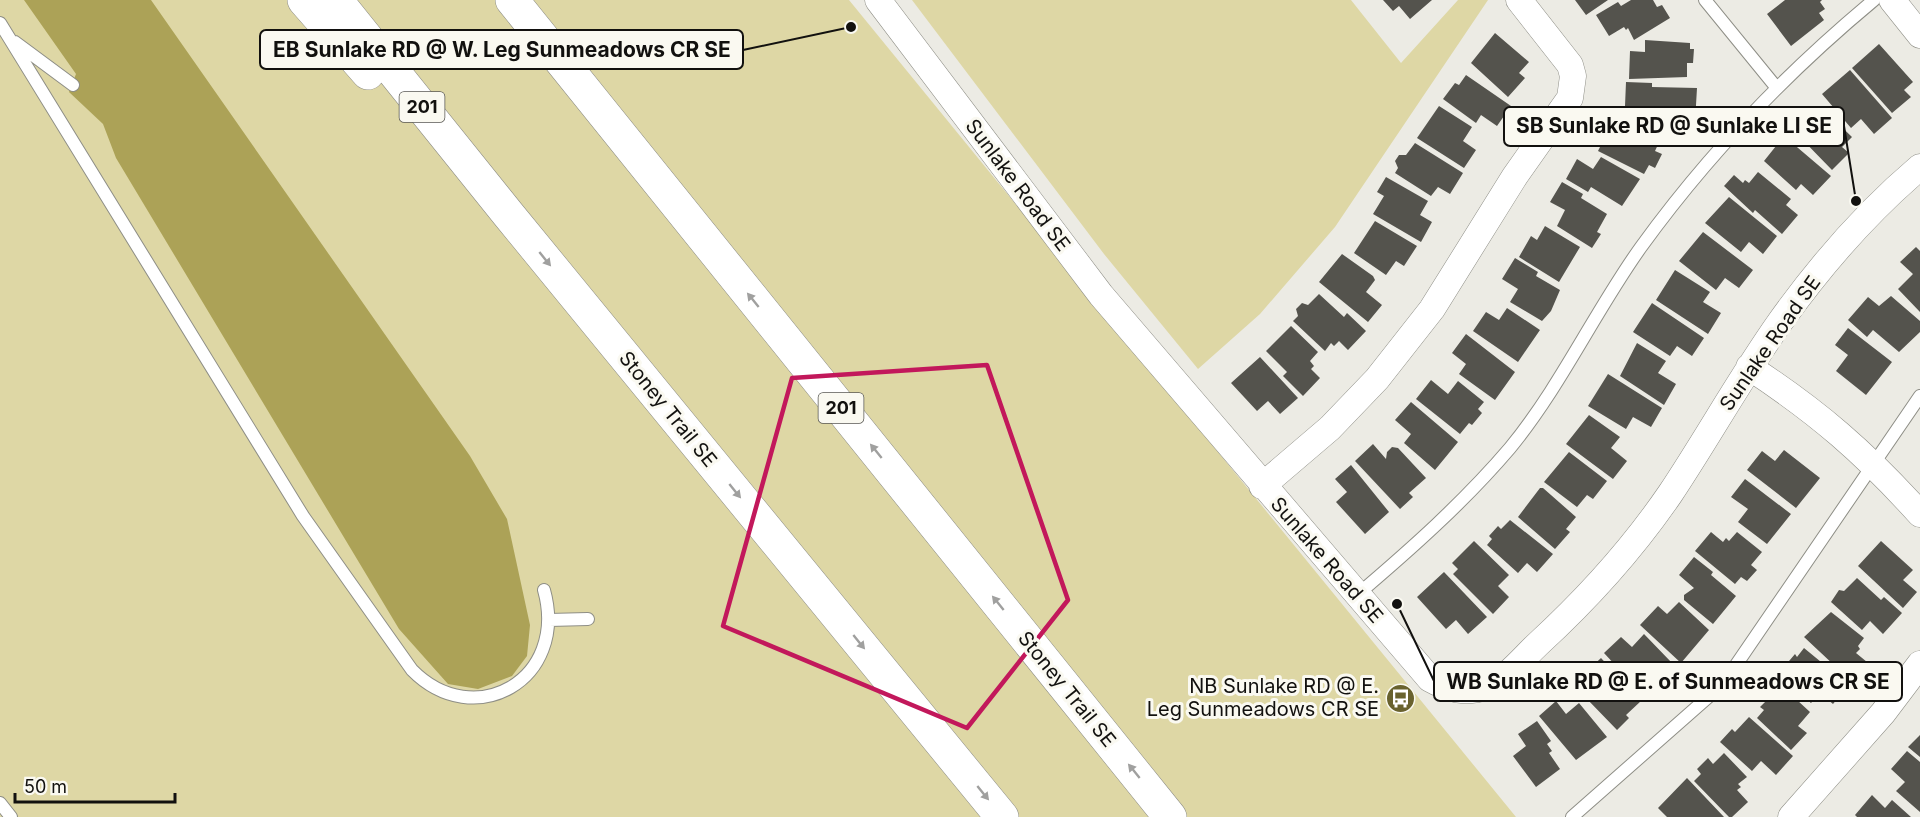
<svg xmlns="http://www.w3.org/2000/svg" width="1920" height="817" font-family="Inter,sans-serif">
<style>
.green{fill:#ded7a5}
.water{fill:#aca257}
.building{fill:#54534d}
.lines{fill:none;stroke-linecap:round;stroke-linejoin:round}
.lane-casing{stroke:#8e8e86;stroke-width:14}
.street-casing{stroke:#8e8e86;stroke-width:27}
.highway-casing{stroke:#8e8e86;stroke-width:34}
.lane{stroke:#fff;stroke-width:12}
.street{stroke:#fff;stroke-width:26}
.highway{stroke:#fff;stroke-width:33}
.oneway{fill:#a0a09f}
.marked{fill:none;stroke:#c2185b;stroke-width:4.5;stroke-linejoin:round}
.labels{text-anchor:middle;stroke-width:6;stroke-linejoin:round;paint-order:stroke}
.shield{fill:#faf9f1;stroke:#585753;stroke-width:1.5}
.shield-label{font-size:18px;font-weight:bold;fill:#12110f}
.street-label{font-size:20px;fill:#12110f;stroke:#faf9f1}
.poi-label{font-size:20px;fill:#12110f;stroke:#faf9f1;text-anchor:end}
.leader{fill:none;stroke:#12110f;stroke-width:2}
.callout-dot{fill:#12110f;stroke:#faf9f1;stroke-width:2}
.callout{fill:#faf9f1;stroke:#12110f;stroke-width:2}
.callout-label{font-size:21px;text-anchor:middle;font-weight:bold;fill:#12110f}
</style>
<rect width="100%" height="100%" fill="#ecebe4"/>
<path class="green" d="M0,0H849L1516,817H0Z
M912,0H1351L1401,63L1458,0H1488L1335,227L1260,314L1198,369L1104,254Z"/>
<path class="water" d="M24,0H151L470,456L507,519L530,625L527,656L512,676L478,689L448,684L399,629L116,158L103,124L69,92L76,74Z"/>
<path class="building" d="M1383,0H1432L1410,19L1399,6L1393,11Z
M1575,0H1608L1586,15Z
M1631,0H1653L1657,7L1662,5L1670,18L1634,40L1628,28L1626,30L1624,27L1609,36L1596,15L1618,2L1621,6Z
M1785,0H1822L1820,2L1825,9L1819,13L1824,20L1791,46L1767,14Z
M1495,33L1529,62L1519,73L1525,78L1508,97L1471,63Z
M1645,40L1690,43V49H1694L1693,63H1687V77L1629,79L1630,51L1645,52Z
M1879,44L1913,82L1904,90L1911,97L1892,113L1852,68Z
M1850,70L1892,118L1874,134L1861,119L1851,128L1822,94Z
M1466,75L1511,106L1497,126L1481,115L1476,123L1443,99L1455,83L1459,85Z
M1626,82L1652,83V87L1697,88L1695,122L1645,120L1646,107L1625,106Z
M1439,106L1472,127L1463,141L1476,150L1464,168L1417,138Z
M1821,107L1852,137L1842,147L1849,153L1832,170L1796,133Z
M1633,121L1662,136L1655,151L1662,154L1655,168L1649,165L1644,174L1598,151L1609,129L1623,136Z
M1784,136L1831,176L1813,195L1801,184L1796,190L1764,161Z
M1415,143L1463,173L1450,194L1438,187L1431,196L1395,173L1398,168L1395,161L1399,155H1406Z
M1601,157L1640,179L1622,206L1591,187L1588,192L1566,179L1577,159L1593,169Z
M1758,172L1791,199L1786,205L1798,215L1782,234L1755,210L1753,213L1724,186L1734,175L1743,183L1745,180L1749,183Z
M1386,177L1428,201L1420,215L1432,222L1421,242L1373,214L1384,196L1377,192Z
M1562,182L1583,194L1581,198L1607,214L1597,232L1601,234L1592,248L1557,226L1565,210L1550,202Z
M1729,197L1777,236L1763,254L1749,242L1741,252L1705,223Z
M1375,221L1417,246L1404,266L1396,261L1386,275L1354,253Z
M1545,226L1580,247L1559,282L1519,257L1531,236L1537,240Z
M1703,232L1753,270L1739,288L1725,278L1716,290L1679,261Z
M1916,247L1920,251V312L1898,289L1913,274L1900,262Z
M1342,254L1373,276L1375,280L1366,292L1382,305L1368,322L1319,282Z
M1515,258L1538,272L1536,276L1560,290L1551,311L1542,321L1510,302L1518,289L1502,279Z
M1675,270L1710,292L1703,302L1721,313L1708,334L1656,300Z
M1319,294L1344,317L1347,313L1366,331L1348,350L1339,341L1334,346L1331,343L1325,351L1293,321L1298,316L1296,309L1302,303L1308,305Z
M1891,296L1920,321V332L1899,352L1873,330L1867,337L1848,320L1868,297L1879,306Z
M1652,303L1704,338L1692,356L1677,346L1670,356L1633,332Z
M1507,308L1540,330L1518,362L1473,331L1486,312L1499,320Z
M1291,326L1318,352L1310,361L1314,366L1311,369L1320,378L1303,396L1283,376L1287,372L1266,351Z
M1848,328L1892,362L1866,395L1836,371L1848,355L1835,345Z
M1466,334L1515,372L1495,400L1459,374L1466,364L1452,353Z
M1637,343L1666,361L1658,373L1676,384L1664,405L1620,376Z
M1260,357L1298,398L1280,414L1268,401L1257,411L1231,383Z
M1608,374L1662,408L1651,427L1633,417L1626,429L1588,406Z
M1431,380L1448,394L1458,381L1484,402L1478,409L1482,413L1472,425L1469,423L1460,434L1416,399Z
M1411,402L1458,442L1435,470L1404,443L1411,434L1395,420Z
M1589,415L1620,437L1611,448L1627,461L1613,479L1566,444Z
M1373,444L1386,459L1387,452L1392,447L1398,448L1426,478L1409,493L1413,497L1400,509L1355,461Z
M1784,450L1820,478L1796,508L1747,470L1762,451L1775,461Z
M1569,452L1607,481L1593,499L1587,495L1577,507L1544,482Z
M1351,465L1389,512L1365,534L1336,502L1347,492L1335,479Z
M1745,479L1791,514L1767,544L1738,522L1748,509L1731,497Z
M1540,488H1543L1576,517L1566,529L1570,532L1555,549L1518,517Z
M1510,520L1553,554L1537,572L1527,563L1518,573L1487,545L1492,539L1489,536L1498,526L1501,529Z
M1711,532L1723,542L1726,538L1729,541L1737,532L1762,552L1751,565L1757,570L1747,581L1741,577L1735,584L1695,551Z
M1474,541L1509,575L1498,586L1509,597L1493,614L1453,574L1458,569L1452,563Z
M1881,541L1913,570L1903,580L1917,592L1903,608L1858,566Z
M1694,557L1713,572L1711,575L1736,596L1713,624L1684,600V595L1694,588L1679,575Z
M1444,572L1487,617L1468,634L1456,620L1446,629L1417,597Z
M1857,578L1881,600L1884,597L1902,613L1883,634L1870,621L1862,630L1831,602L1839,590L1844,591Z
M1679,602L1709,630L1681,663L1640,625L1658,606L1667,614Z
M1831,612L1864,638L1858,646L1860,649L1856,653L1867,662L1851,681L1804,637Z
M1644,634L1672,663V668L1667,672L1669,679L1663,685L1656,683L1643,695L1604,653L1621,637L1632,647Z
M1804,648L1849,685L1833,704L1820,693L1811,703L1778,674L1795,654L1797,657Z
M1601,658L1641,701L1626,715L1629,718L1617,730L1587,699L1597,690L1583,675Z
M1784,688L1810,712L1798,726L1807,733L1791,750L1757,718L1764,710L1760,707L1770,697L1774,700Z
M1556,701L1566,714L1579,703L1607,737L1576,760L1539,716Z
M1749,717L1793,756L1776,775L1761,761L1752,771L1720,742L1732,729L1735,732Z
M1537,721L1551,741L1547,744L1552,751L1549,753L1560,769L1536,787L1513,756L1526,746L1518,734Z
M1920,735V757L1908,747Z
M1907,751L1920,762V812L1896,791L1905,782L1891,769Z
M1724,753L1747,777L1738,784L1741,787L1737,790L1748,802L1732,817H1729L1694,781L1701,774L1697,769L1708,758L1713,764Z
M1687,778L1724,817H1667L1658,808Z
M1872,795L1885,808L1892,800L1911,817H1857L1855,815Z"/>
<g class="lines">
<defs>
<path id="lane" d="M1705,0L1776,87
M0,23L303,516L412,670C474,733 569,680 544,590
M15,42L73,85
M1357,595C1411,549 1464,502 1510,448C1561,386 1595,311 1641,247C1709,153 1785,74 1874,0
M549,620L588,619
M0,803L11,817
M1572,817L1723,684L1920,396"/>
<path id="street" d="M878,0L1101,295L1430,679C1448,689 1465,694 1486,687C1506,680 1523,658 1538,644C1587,599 1633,548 1670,494C1708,437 1741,377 1780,322C1820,266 1868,211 1920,167
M1892,0L1920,35
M1749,367C1819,413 1864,452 1920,514
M1262,486L1330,428L1377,379L1432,309L1515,176L1570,98L1573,76L1570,65L1519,0
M1791,817L1883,713L1920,664"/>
<path id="highway" d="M304,0L368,73
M336,0L508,214L1002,817
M512,0L1170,817"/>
</defs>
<use href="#lane" class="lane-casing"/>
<use href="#street" class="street-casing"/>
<use href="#highway" class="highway-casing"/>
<use href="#lane" class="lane"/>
<use href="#street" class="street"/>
<use href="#highway" class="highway"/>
</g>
<defs><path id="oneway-solid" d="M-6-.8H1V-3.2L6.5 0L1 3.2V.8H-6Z" transform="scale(1.5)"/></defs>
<g class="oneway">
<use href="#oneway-solid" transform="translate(545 259) rotate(51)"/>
<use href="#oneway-solid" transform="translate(753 300) rotate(-129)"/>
<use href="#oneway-solid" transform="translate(876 451) rotate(-129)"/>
<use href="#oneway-solid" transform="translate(735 491) rotate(51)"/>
<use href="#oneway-solid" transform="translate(998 603) rotate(-129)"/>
<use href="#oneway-solid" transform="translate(859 642) rotate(51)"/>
<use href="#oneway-solid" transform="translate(1134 771) rotate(-129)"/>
<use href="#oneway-solid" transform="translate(983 793) rotate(51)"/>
</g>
<path class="marked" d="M987,365L1068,600L967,728L723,626L792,378Z"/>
<defs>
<symbol id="bus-disc" viewBox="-11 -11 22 22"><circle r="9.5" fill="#69622e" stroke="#faf9f1"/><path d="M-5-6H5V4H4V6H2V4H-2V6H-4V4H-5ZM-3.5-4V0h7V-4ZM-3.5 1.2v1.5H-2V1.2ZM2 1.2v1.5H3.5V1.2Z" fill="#fff"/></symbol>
</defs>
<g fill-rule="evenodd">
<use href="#bus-disc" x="1384" y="682" width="33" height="33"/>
</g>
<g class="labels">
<g class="shield">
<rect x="399.5" y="92" width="45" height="30" rx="4.5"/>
<rect x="818.5" y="393" width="45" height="30" rx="4.5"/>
</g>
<g class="shield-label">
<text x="422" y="113">201</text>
<text x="841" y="414">201</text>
</g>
<g class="street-label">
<text transform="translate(1018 185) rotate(53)" y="7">Sunlake Road SE</text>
<text transform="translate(1770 343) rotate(-55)" y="7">Sunlake Road SE</text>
<text transform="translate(668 409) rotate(51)" y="7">Stoney Trail SE</text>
<text transform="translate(1327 560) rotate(49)" y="7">Sunlake Road SE</text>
<text transform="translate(1067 689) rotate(51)" y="7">Stoney Trail SE</text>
</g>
<g class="poi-label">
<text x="1379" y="693">NB Sunlake RD @ E.<tspan x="1379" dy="23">Leg Sunmeadows CR SE</tspan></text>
</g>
</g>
<path class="leader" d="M851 27L743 50M1856 201L1844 126M1397 604L1434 681"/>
<g class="callout-dot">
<circle cx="851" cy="27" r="6"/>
<circle cx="1856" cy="201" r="6"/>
<circle cx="1397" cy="604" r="6"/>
</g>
<g class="callout">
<rect x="260" y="30" width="483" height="39" rx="6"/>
<rect x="1504" y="107" width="340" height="39" rx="6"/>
<rect x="1434" y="662" width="468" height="39" rx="6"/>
</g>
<g class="callout-label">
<text x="502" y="57">EB Sunlake RD @ W. Leg Sunmeadows CR SE</text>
<text x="1674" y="133">SB Sunlake RD @ Sunlake LI SE</text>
<text x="1668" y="689">WB Sunlake RD @ E. of Sunmeadows CR SE</text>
</g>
<path d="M15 793v9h160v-9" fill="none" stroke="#12110f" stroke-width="3"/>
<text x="24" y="793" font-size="18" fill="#12110f" stroke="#faf9f1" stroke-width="4.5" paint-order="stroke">50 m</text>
</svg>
